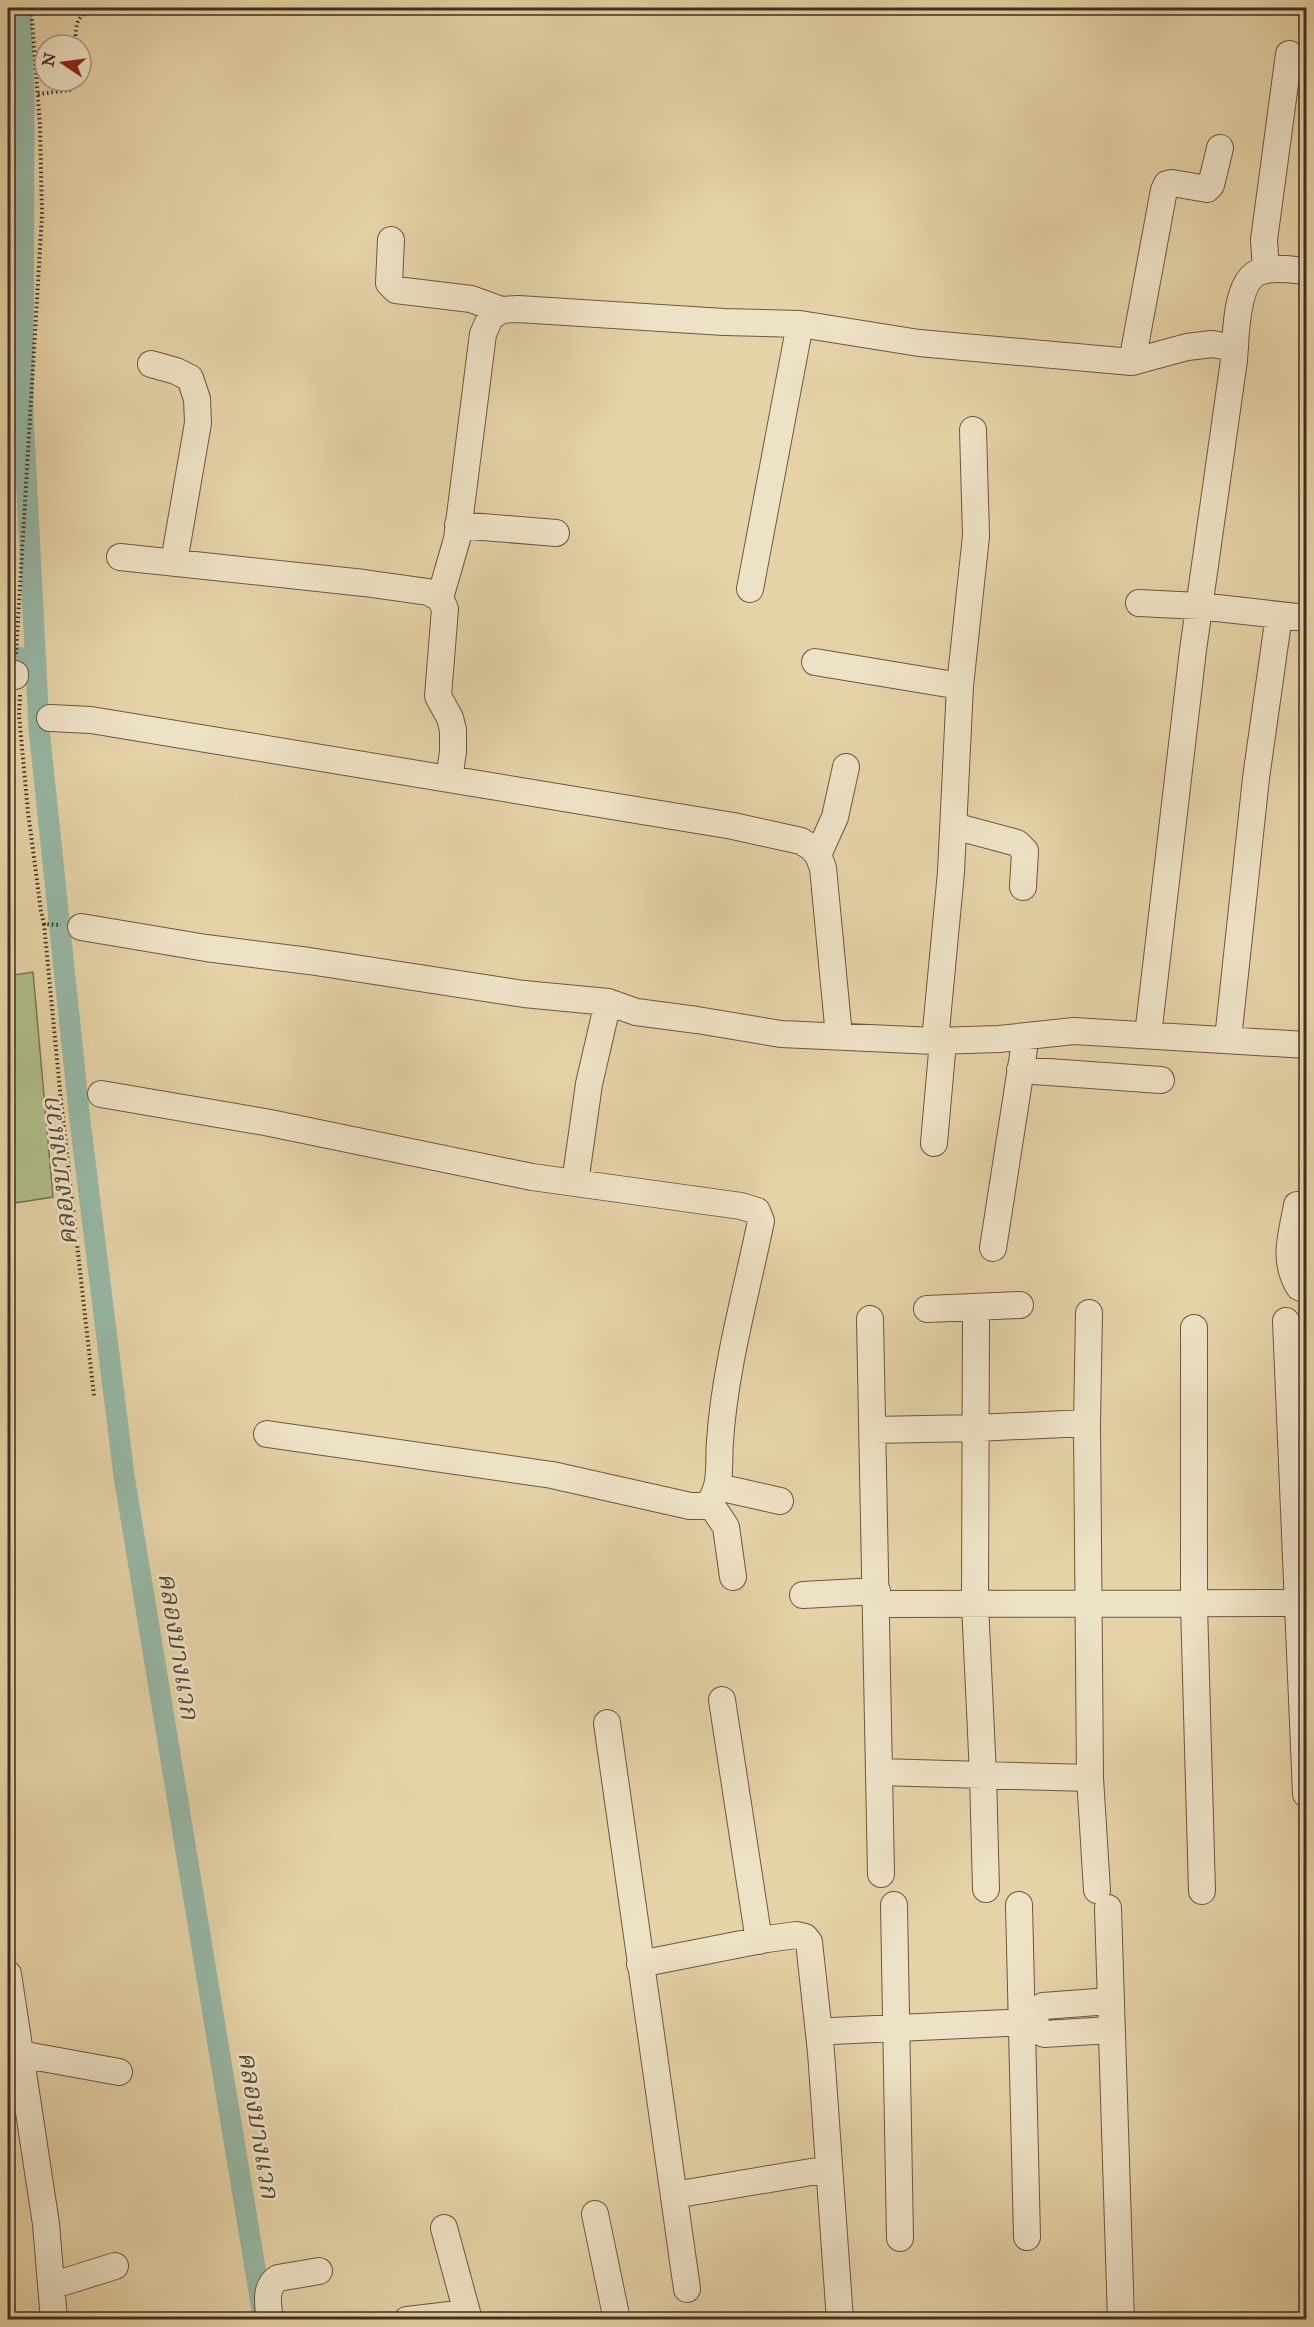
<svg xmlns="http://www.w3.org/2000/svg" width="1314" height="2327" font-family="'IM FELL Great Primer','Noto Serif Thai',serif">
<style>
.green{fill:#b0bd8a;stroke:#787655;stroke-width:1.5}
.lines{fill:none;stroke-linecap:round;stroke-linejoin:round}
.canal{stroke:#96b8a6;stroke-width:21}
.minor-casing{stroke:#695842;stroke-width:28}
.path{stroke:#402f20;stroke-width:4;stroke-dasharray:1.5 3;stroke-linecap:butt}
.minor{stroke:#eee2c6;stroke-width:26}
.labels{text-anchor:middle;stroke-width:5;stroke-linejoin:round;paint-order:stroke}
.water-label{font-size:26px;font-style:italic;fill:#514a3b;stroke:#eee2c6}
</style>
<rect width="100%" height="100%" fill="#e5d3a7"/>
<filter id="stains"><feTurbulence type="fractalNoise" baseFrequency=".00333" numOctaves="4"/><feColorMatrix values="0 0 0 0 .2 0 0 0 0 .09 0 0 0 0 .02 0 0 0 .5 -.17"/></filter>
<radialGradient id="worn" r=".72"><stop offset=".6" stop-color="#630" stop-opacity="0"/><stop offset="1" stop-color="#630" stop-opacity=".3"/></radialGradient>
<path class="green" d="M33,972L53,1197L8,1204V976Z"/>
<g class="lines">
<path class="canal" d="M21,8L24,98L23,413L39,729L80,1121L124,1476L262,2310
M8,656L36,660"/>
<defs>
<path id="minor" d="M391,240L389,283L396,290L471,299L501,310
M1266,270L1264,240L1289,54
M1132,362L1164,190L1167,184L1172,183L1207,189L1211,185L1220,148
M151,364L176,371L190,378L197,399L198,423L174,562
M458,525L556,533
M120,557L364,583L428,592L440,598L445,609L438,696L450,718L453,730V752L449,779
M750,589L800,324
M440,598L457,539L483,334L490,318L501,310L518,309L724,322L800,324L919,343L1132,362L1187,347L1212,344L1235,348
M1139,603L1199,606L1306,618
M815,662L960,686
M15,676V674
M50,718L91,720L733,826L801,841L812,848L818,855L823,868L839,1036
M954,826L1017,843L1025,851L1023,887
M818,855L835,817L846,767
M81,927L206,948L309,961L524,994L608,1002L636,1012L697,1020L781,1034L935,1041L999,1039L1074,1031L1306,1045
M1148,1035L1193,650L1234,360C1236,338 1235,281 1259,272C1273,266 1292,270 1306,271
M1228,1039L1256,778L1279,615
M935,1041L951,872L960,686L976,536L973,430
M1020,1070L1161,1080
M101,1094L265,1122L532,1177L741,1206L757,1211L761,1221C746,1294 725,1367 720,1441C718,1466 723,1486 707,1506H690L552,1475L267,1434
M934,1143L943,1041
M575,1183L589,1084L608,1002
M1297,1205C1292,1235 1282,1259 1299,1287L1306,1290
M993,1248L1026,1036
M976,1308L975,1604L983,1775L986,1889
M927,1309L1020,1305
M1089,1313L1087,1423L1090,1778L1097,1890
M870,1319L881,1874
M1286,1321L1306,1794
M1194,1328V1605L1202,1891
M873,1430L976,1428L1087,1423
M718,1487L780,1501
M710,1503L726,1527L733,1577
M803,1595L877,1591
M877,1604L1297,1603
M722,1700L759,1941
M607,1723L687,2289
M879,1772L1090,1778
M894,1905L900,2238
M1019,1905L1027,2237
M1108,1908L1121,2320
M640,1964L767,1939L796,1935L805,1937L809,1942L821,2052L840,2320
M8,1974L46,2224L54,2320
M1110,2001L1043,2006L1029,2022L1044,2034L1111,2030
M832,2031L1029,2022
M20,2054L119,2072
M674,2195L829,2169
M595,2214L617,2320
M444,2228L469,2320
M51,2286L115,2266
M270,2320C268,2305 264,2287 278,2278L319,2271
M407,2320L467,2313"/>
</defs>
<use href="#minor" class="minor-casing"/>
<path class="path" d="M76,45C74,21 79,9 105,8
M38,94L71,90L78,81
M16,654L42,215L40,125L31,8
M20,695L19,715L28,812L41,911L44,924L61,925
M44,924L61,1101L94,1396"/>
<use href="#minor" class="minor"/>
</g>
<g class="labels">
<g class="water-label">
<text transform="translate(59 1172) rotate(-97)" y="9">คลองบางแวก</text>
<text transform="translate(179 1646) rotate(81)" y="9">คลองบางแวก</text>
<text transform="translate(259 2125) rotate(81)" y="9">คลองบางแวก</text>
</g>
</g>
<rect width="1314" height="2327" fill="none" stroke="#e5d3a7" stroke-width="30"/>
<rect x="9" y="9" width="1296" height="2309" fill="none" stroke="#402f20" stroke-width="3"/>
<rect x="15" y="15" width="1284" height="2297" fill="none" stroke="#402f20" stroke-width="1.5"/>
<g transform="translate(63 63) rotate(283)"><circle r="28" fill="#eee2c6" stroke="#a89a84" stroke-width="1.5"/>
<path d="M0-4.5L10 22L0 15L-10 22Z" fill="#8f2418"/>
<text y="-9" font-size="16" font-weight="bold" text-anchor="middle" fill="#402f20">N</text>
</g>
<rect width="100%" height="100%" filter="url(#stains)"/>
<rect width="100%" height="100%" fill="url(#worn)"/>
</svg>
